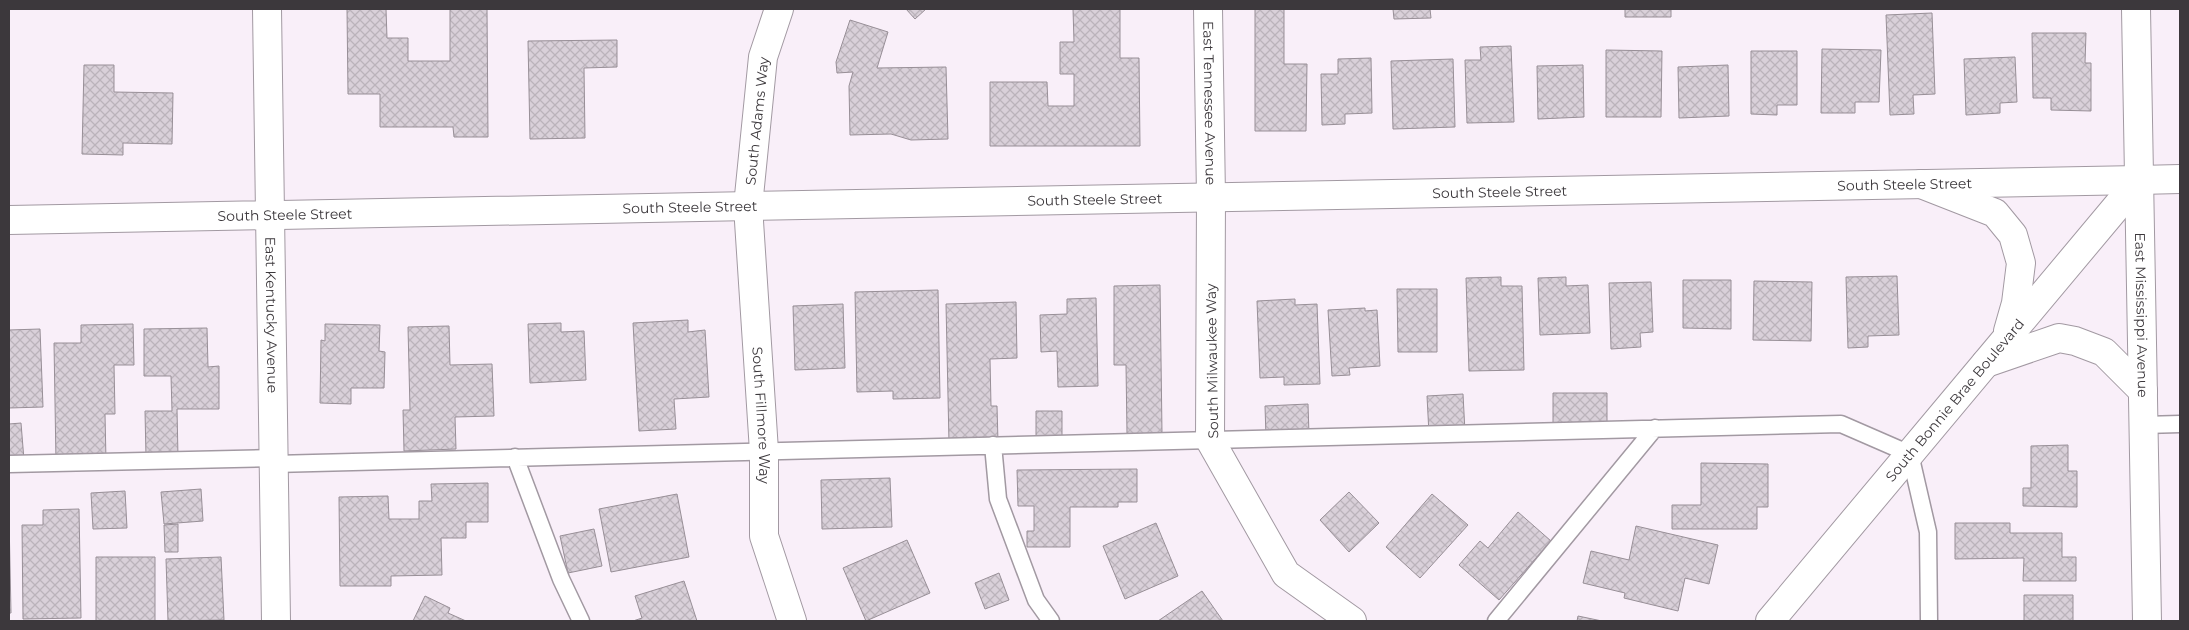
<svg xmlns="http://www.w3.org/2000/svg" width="2189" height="630" font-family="Montserrat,sans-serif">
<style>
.building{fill:url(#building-cross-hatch);stroke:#988f97}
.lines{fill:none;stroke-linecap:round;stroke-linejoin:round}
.service-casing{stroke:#a299a2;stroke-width:19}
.minor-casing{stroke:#a299a2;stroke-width:30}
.tertiary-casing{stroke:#a299a2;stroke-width:30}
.service{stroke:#fff;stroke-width:16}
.minor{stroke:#fff;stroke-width:28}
.tertiary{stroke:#fff;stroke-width:28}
.labels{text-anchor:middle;stroke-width:4;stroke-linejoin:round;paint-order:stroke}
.street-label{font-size:14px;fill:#3c383c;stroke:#fff}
</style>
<defs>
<pattern id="building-cross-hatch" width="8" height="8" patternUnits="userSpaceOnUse" patternTransform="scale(1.25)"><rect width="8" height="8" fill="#d9d0d9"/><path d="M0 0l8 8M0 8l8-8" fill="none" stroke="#bbb3bb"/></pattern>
</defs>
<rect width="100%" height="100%" fill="#f9eff9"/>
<path class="building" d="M347,9H386L387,38H408V61H450V9H487L488,137H454L453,127H380V94H348Z
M906,9H926L915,19Z
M1073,9H1120V58H1139L1140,146H990V82H1047L1048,106H1074V74H1060V42H1074Z
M1255,9H1284V64H1307L1306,131H1255Z
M1393,9H1430L1431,18L1394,19Z
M1625,9H1671V17H1625Z
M1932,13L1935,94L1913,95L1914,114L1890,115L1886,15Z
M850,20L888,32L877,68L946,67L948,139L911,140L891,134L850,135L849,86L853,72L837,73L836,62Z
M2032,33H2086L2085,63H2091V111L2051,110V98H2033Z
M617,40V67L584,68L585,138L530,139L528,41Z
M1511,46L1514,122L1467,123L1465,60H1481L1480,47Z
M1822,49L1881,50L1879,102H1855V113H1821Z
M1606,50L1662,51L1661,117H1606Z
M1751,51H1797V105H1777V115L1751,114Z
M2015,57L2017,102L2000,103V113L1966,115L1964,59Z
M1371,58L1372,113L1345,114V124L1322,125L1321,74H1338V59Z
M1453,59L1455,127L1393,129L1391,61Z
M84,65H114V92L173,93L172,144L123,143V155L82,154Z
M1583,65L1584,117L1538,119L1537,66Z
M1728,65L1729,116L1679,118L1678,67Z
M1897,276L1899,335L1868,336V347L1848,348L1846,277Z
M1501,277V286H1522L1524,370L1469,371L1466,278Z
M1566,277V286L1588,285L1590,333L1540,335L1538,278Z
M1683,280H1731V329L1683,328Z
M1754,281L1812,282L1811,341L1753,340Z
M1651,282L1653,332L1640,333L1641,347L1611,349L1609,283Z
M1160,285L1162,433L1127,434L1126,365H1114V286Z
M1397,289H1437V352H1398Z
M938,290L940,398L893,399V391L857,392L855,292Z
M1096,298L1098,386L1058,387L1057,351L1041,352L1040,315L1067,314V299Z
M1295,299V305L1317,304L1320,384L1284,385V377L1260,378L1257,301Z
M1016,302L1017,358L990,359L991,406H997L998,442L949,443L946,304Z
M843,304L845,368L795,370L793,306Z
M1365,308V311L1377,310L1380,366L1349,368L1350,375L1332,376L1328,310Z
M688,320V332L705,330L709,397L674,399L676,429L639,431L633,323Z
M561,323V332L584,331L586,380L530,383L528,324Z
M133,324L134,365H114L115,414H105L106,461L56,462L54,343H81V325Z
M325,324L380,325L379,351L385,352L384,388H351V404L320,403L321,340L325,341Z
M449,326L450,365L492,364L494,416L455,417L456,449L404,451L403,410H410L408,327Z
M207,328L208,367L219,366V409H177L178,457H146L145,411H172L171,376H144V329Z
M40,329L43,407L9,408V330Z
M1553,393H1607V429H1553Z
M1463,394L1465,432L1429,434L1427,396Z
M1308,404L1309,435L1266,437L1265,406Z
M1036,411H1062V441H1036Z
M21,423L24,460H9V424Z
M2068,445V471H2077V507L2023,506V488H2031V446Z
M1701,463L1768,464V507H1757V529H1672V505H1701Z
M1137,469V502H1118V507H1070V547H1027V531H1034V506H1018L1017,470Z
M890,478L892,527L822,529L821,480Z
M488,483V522H466V538H441L442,575L391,576V586H340L339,497L388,496L389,519H419V501H432L431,484Z
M201,489L203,521L164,524L161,492Z
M125,491L127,528L93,529L91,493Z
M1349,492L1379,523L1349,552L1320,520Z
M677,494L689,557L611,572L599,509Z
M1432,494L1468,525L1420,578L1386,547Z
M79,509L81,618L23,619L22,525H43V510Z
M1518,512L1551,541L1499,600L1459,565L1480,541L1488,548Z
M9,518L11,613H9Z
M1156,523L1178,576L1125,599L1103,546Z
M1955,523H2010V533H2062V557H2076V581H2023L2024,558L1955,559Z
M178,524V552H165L164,525Z
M1636,526L1718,545L1709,584L1685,578L1678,611L1624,598L1625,593L1583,583L1591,551L1629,560Z
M594,529L602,566L568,573L560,536Z
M907,540L930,593L866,621L843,568Z
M96,557H155V621H96Z
M221,557L224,620L168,621L166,559Z
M999,573L1009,600L985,609L975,583Z
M684,581L697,621H633L642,618L635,596Z
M1202,591L1223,621H1158Z
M2024,595H2073V621H2024Z
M425,596L450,608L448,613L466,621H413Z
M1578,616L1602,621H1577Z"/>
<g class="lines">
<defs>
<path id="service" d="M2144,425L2180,424
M993,445L998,499L1036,600L1051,621
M515,457L561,579L581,621
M9,464L273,458
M274,464L1841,424L1910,454L1928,532L1929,621
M1496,621L1655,428"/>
<g id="minor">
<path id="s1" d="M267,9L276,621"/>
<path id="s2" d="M779,9L763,57L748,206L764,451V536L792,621"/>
<path id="s3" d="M1208,9L1211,197L1210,440L1286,574L1352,621"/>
<path id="s4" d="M9,220L2139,180"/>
</g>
<g id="tertiary">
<path id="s5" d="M2136,9L2147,621"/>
<path d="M2139,180L2180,179"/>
<path d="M1921,184L1995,213L2013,235L2021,263L2016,303L2008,331"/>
<path d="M1986,363L2059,338L2075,341L2104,352L2143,391"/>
<path id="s6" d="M1770,621L2139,180"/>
</g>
</defs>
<use href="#service" class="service-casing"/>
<use href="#minor" class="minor-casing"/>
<use href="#tertiary" class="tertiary-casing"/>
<use href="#service" class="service"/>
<use href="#minor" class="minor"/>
<use href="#tertiary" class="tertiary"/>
</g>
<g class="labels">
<g class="street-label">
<text dy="5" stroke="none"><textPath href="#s3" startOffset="94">East Tennessee Avenue</textPath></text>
<text transform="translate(757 121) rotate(-84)" y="5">South Adams Way</text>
<text dy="5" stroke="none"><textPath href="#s4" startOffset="1896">South Steele Street</textPath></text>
<text dy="5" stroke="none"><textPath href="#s4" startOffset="1491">South Steele Street</textPath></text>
<text dy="5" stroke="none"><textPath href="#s4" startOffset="1086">South Steele Street</textPath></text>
<text dy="5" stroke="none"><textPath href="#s4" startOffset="681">South Steele Street</textPath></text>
<text dy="5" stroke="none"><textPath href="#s4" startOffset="276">South Steele Street</textPath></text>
<text dy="5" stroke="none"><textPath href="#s1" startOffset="306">East Kentucky Avenue</textPath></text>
<text dy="5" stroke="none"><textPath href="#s5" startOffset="306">East Mississippi Avenue</textPath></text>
<text transform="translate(1212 361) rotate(-91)" y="5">South Milwaukee Way</text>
<text dy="5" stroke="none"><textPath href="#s6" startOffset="288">South Bonnie Brae Boulevard</textPath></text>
<text dy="5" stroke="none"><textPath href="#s2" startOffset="410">South Fillmore Way</textPath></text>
</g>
</g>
<rect width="2189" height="630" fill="none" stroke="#3c383c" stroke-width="20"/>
</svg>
